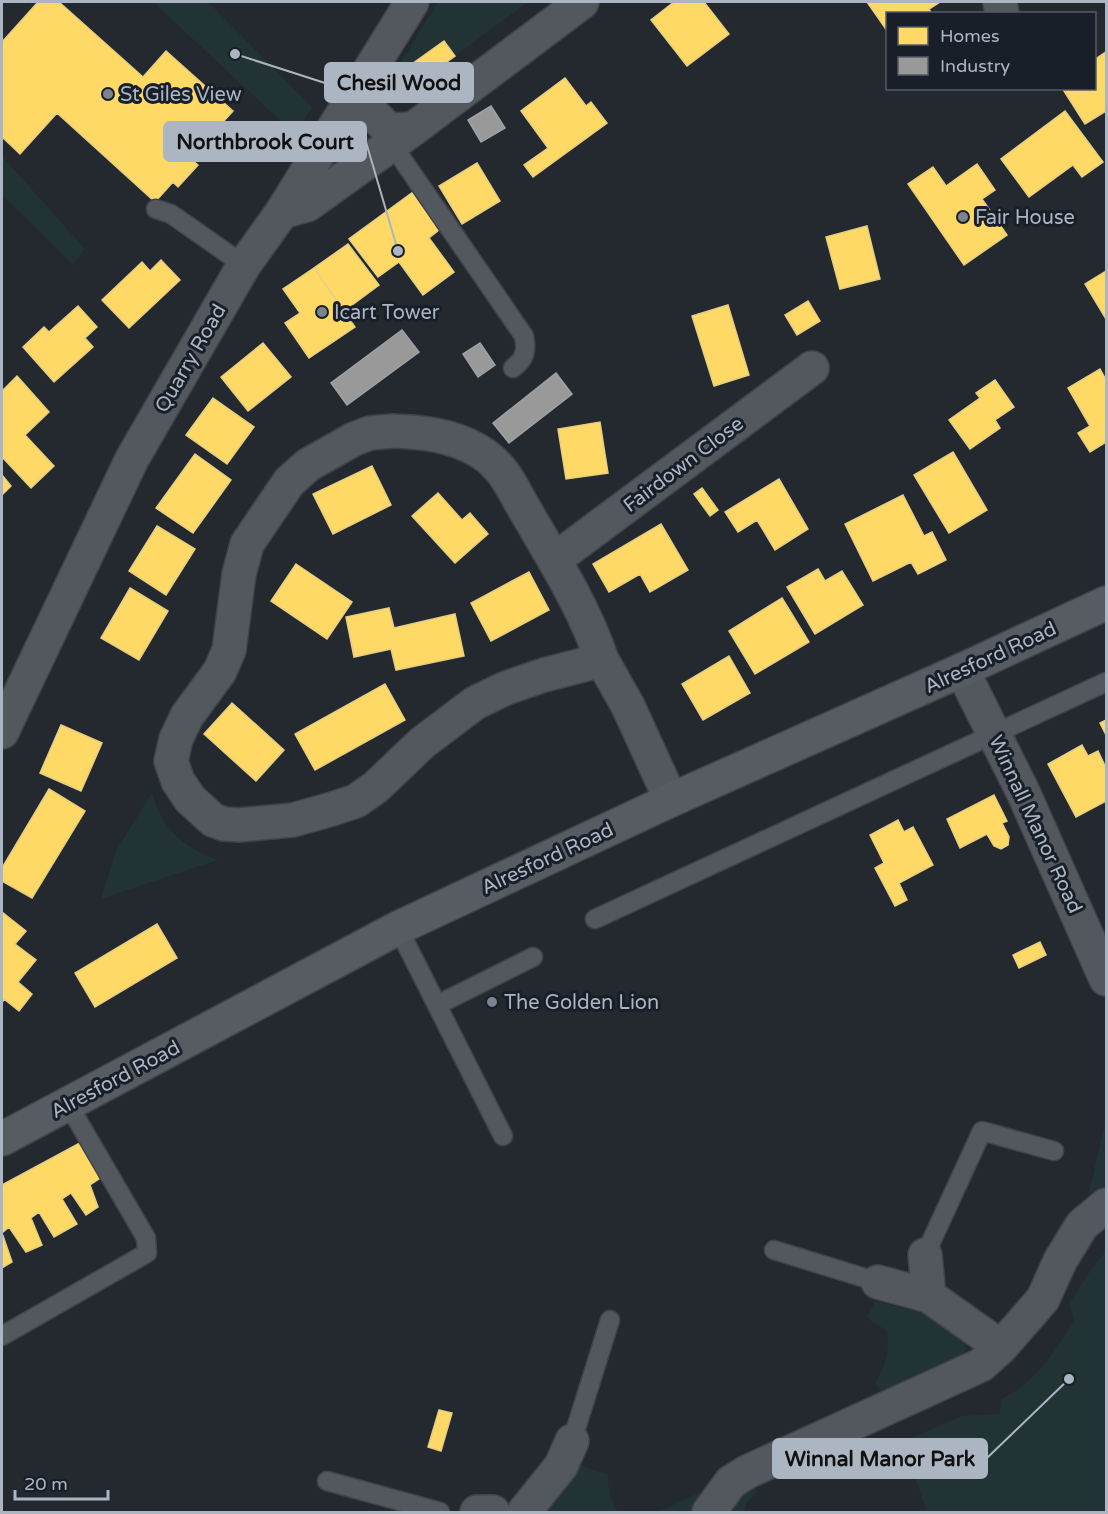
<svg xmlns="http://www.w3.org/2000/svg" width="1108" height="1514" font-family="'Varela Round',sans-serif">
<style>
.green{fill:#223335}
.homes{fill:#ffd966;stroke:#e6ce82;stroke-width:1.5}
.industry{fill:#999;stroke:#9fa1a5;stroke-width:1.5}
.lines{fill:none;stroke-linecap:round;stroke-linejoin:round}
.service-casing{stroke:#404348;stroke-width:21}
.minor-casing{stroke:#404348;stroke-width:36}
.tertiary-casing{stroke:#404348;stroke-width:36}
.secondary-casing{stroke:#404348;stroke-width:36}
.service{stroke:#53575e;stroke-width:18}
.minor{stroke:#53575e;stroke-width:33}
.tertiary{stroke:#53575e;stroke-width:33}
.secondary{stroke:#575c63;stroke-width:33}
.poi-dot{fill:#7c848f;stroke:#181f29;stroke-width:2}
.labels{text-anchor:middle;stroke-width:6;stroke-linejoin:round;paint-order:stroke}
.poi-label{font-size:20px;fill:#acb5c2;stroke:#181f29;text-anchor:start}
.street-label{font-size:20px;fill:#acb5c2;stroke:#181f29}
.leader{fill:none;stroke:#acb5c2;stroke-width:2}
.callout-dot{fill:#acb5c2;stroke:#181f29;stroke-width:2}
.callout{fill:#acb5c2;stroke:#acb5c2;stroke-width:2}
.callout-label{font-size:21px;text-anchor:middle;font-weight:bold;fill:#111}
</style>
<rect width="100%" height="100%" fill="#24292f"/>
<path class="green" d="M153,2H208L312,107L295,134Z
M438,2H528L455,56L444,41L391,79L402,94L389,104H381L379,98Z
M357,120L372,142L311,186Z
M2,156L85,249L73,265L2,195Z
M152,793C163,831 182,846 218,860L101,899L117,849Z
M1106,1119V1185L1089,1193Z
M1106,1251V1512H927L914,1474L893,1457L902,1442L962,1416L1000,1414L1001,1399C1039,1380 1052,1354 1075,1320L1069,1304L1088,1274Z
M875,1301L942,1318L960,1331L967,1346L962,1357L888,1398L875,1384C885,1366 890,1352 887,1331L867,1318Z
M579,1464L608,1475L609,1494L617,1511L623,1512H533Z
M722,1482L695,1512H658Z
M755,1485L757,1492L746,1503L744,1512H724L748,1488Z"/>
<path class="homes" d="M38,2H59L143,77L166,51L233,111L190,158L198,165L178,187L173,182L155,202L57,113L20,154L2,137V42Z
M674,2H704L729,34L687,66L651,20Z
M867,2H940L929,9L932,14H888V32Z
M444,41L455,56L402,94L391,79Z
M1106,52V111L1085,124L1062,88H1094V60Z
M565,78L586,106L591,102L607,123L533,177L524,165L548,148L521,111Z
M1065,111L1103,162L1082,177L1073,165L1029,197L1001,159Z
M477,163L500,201L462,224L439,186Z
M977,164L995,190L982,199L1007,235L964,265L908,184L933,167L946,186Z
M413,192L440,229L429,238L454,272L423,295L399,262L378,277L349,239Z
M867,226L880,279L840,289L826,237Z
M348,244L379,285L344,311L314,268Z
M161,260L180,280L129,328L102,300L142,262L150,271Z
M314,268L355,327L309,358L285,323L300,313L283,289Z
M1106,271V319L1085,284Z
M808,301L820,321L797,335L785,315Z
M728,305L749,375L714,386L692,316Z
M78,306L97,327L85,338L93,347L54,382L23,347L44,327L49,332Z
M263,343L291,377L248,411L221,377Z
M1100,369L1106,380V442L1090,452L1078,433L1090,426L1068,388Z
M17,376L49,412L25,435L54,466L31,488L2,457V391Z
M995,380L1014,407L995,420L1000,428L970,449L949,420L980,398L976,393Z
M213,398L254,427L227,464L186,435Z
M600,422L608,473L566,479L558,429Z
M953,452L987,510L949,533L914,475Z
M195,454L231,480L193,533L156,508Z
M372,466L391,505L333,534L313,494Z
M2,475L11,486L2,495Z
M779,479L808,529L775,550L757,520L738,532L725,512Z
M702,488L718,510L710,516L694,494Z
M438,493L462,520L470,513L488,534L455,563L412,516Z
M903,495L924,536L932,532L946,560L918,574L911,562L873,581L845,524Z
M661,524L688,570L650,592L640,574L609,592L593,564Z
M157,526L195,549L166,595L129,571Z
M296,564L352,602L327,639L271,601Z
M818,569L825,581L842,571L863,605L815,634L787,587Z
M529,572L549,610L491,641L471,603Z
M130,588L168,611L139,660L101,638Z
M782,598L809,642L755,674L729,631Z
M389,608L394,628L455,614L464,656L396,670L391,649L354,657L346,617Z
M729,656L750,693L703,720L682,684Z
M385,684L405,720L315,770L295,734Z
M232,703L284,750L256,781L204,734Z
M1106,720V735L1100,723Z
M61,725L102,743L81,791L40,773Z
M1082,745L1088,756L1098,751L1106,768V801L1076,817L1048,764Z
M49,789L85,811L32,898L2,881V868Z
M994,795L1007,821L1002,823L1009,837L1008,845L1001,849L994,846L987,834L960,848L947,819Z
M898,820L904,832L913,827L933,865L899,883L907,900L895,906L875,868L884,863L870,835Z
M2,912L26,931L15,944L36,960L18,982L32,994L19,1011L4,999L2,1003Z
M157,924L177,958L95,1007L75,973Z
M1040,942L1046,955L1019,968L1013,955Z
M87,1139L99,1179L90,1185L98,1207L86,1215L71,1193L62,1199L77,1224L54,1237L39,1212L31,1218L42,1245L26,1252L9,1227L2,1233L12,1262L2,1268V1185Z
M439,1410L452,1413L441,1451L428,1447Z"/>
<path class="industry" d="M491,106L505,128L481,142L468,120Z
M402,330L419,352L347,405L331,383Z
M480,343L495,365L478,377L463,354Z
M556,373L572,394L509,443L493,423Z"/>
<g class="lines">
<defs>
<path id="service" d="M391,143L524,336C527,351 525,359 513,368
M156,209L171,214L244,265
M595,919L1106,682
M398,928L503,1136
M437,1005L533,957
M774,1250L878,1282
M925,1255L982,1131L1054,1151
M2,1336L147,1253L146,1238L68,1104
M572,1441L610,1320
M327,1481L440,1512"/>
<path id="minor" d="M1000,2L1002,14
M362,84L372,113L389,130L413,129
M282,212L307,205L413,129L582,2
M393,431C422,432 451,435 477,450C484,454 493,461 498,467C509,478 517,497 525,510C553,558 584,607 602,660L544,675L506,688L475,703L422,743L376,787L356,801L332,809L293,820L239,825L224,824L213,820L190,799L178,781L171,761L176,739L187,716L220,671L229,650L239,574L247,544L289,482L308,465L354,439L370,433Z
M554,560L812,368
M602,660L628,706L671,800
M962,670L1023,792L1106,979
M925,1255L929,1296
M878,1282L929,1296L1001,1347
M477,1512H493
M524,1512L561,1466L572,1441
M709,1512L731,1482L747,1472L981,1365L1001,1347L1043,1299L1060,1261L1082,1225L1106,1205"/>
<path id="tertiary" d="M2,732L132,459L244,265L282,212L412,2"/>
<path id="secondary" d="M2,1139L398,928L671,800L962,670L1106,603"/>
</defs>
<use href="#service" class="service-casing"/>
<use href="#minor" class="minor-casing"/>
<use href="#tertiary" class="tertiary-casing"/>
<use href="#secondary" class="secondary-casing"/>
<use href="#service" class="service"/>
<use href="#minor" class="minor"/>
<use href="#tertiary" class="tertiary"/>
<use href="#secondary" class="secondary"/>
</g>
<g class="poi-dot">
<circle cx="108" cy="94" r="6"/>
<circle cx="963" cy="217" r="6"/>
<circle cx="322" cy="312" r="6"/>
<circle cx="492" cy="1002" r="6"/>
</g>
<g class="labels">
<g class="poi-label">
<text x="120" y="101">St Giles View</text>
<text x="975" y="224">Fair House</text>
<text x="334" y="319">Icart Tower</text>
<text x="504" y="1009">The Golden Lion</text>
</g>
<g class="street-label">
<text transform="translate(190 358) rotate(-60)" y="7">Quarry Road</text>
<text transform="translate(683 464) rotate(-37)" y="7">Fairdown Close</text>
<text transform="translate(990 657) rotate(-25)" y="7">Alresford Road</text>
<text transform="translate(1036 824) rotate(65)" y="7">Winnall Manor Road</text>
<text transform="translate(547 858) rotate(-25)" y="7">Alresford Road</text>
<text transform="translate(115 1079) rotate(-28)" y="7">Alresford Road</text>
</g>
</g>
<path class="leader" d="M235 54L325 83M398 251L366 142M1069 1379L987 1458"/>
<g class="callout-dot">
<circle cx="235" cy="54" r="6"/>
<circle cx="398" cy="251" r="6"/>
<circle cx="1069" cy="1379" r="6"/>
</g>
<g class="callout">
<rect x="325" y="63" width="148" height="39" rx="6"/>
<rect x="164" y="122" width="202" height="39" rx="6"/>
<rect x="773" y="1439" width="214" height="39" rx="6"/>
</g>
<g class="callout-label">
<text x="399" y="90">Chesil Wood</text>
<text x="265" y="149">Northbrook Court</text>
<text x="880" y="1466">Winnal Manor Park</text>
</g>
<rect width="1108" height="1514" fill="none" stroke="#acb5c2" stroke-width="6"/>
<rect x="886" y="12" width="210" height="78" fill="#181f29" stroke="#535b66" stroke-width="1.5"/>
<rect x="898" y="27" width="30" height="18" fill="#ffd966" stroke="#535b66" stroke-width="1.5"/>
<text x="940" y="42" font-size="18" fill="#acb5c2">Homes</text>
<rect x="898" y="57" width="30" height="18" fill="#999999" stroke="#535b66" stroke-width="1.5"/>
<text x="940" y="72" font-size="18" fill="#acb5c2">Industry</text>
<path d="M15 1490v9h93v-9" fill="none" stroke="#acb5c2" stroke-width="3"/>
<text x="24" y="1490" font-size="18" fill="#acb5c2" stroke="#181f29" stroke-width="4.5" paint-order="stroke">20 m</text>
</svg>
